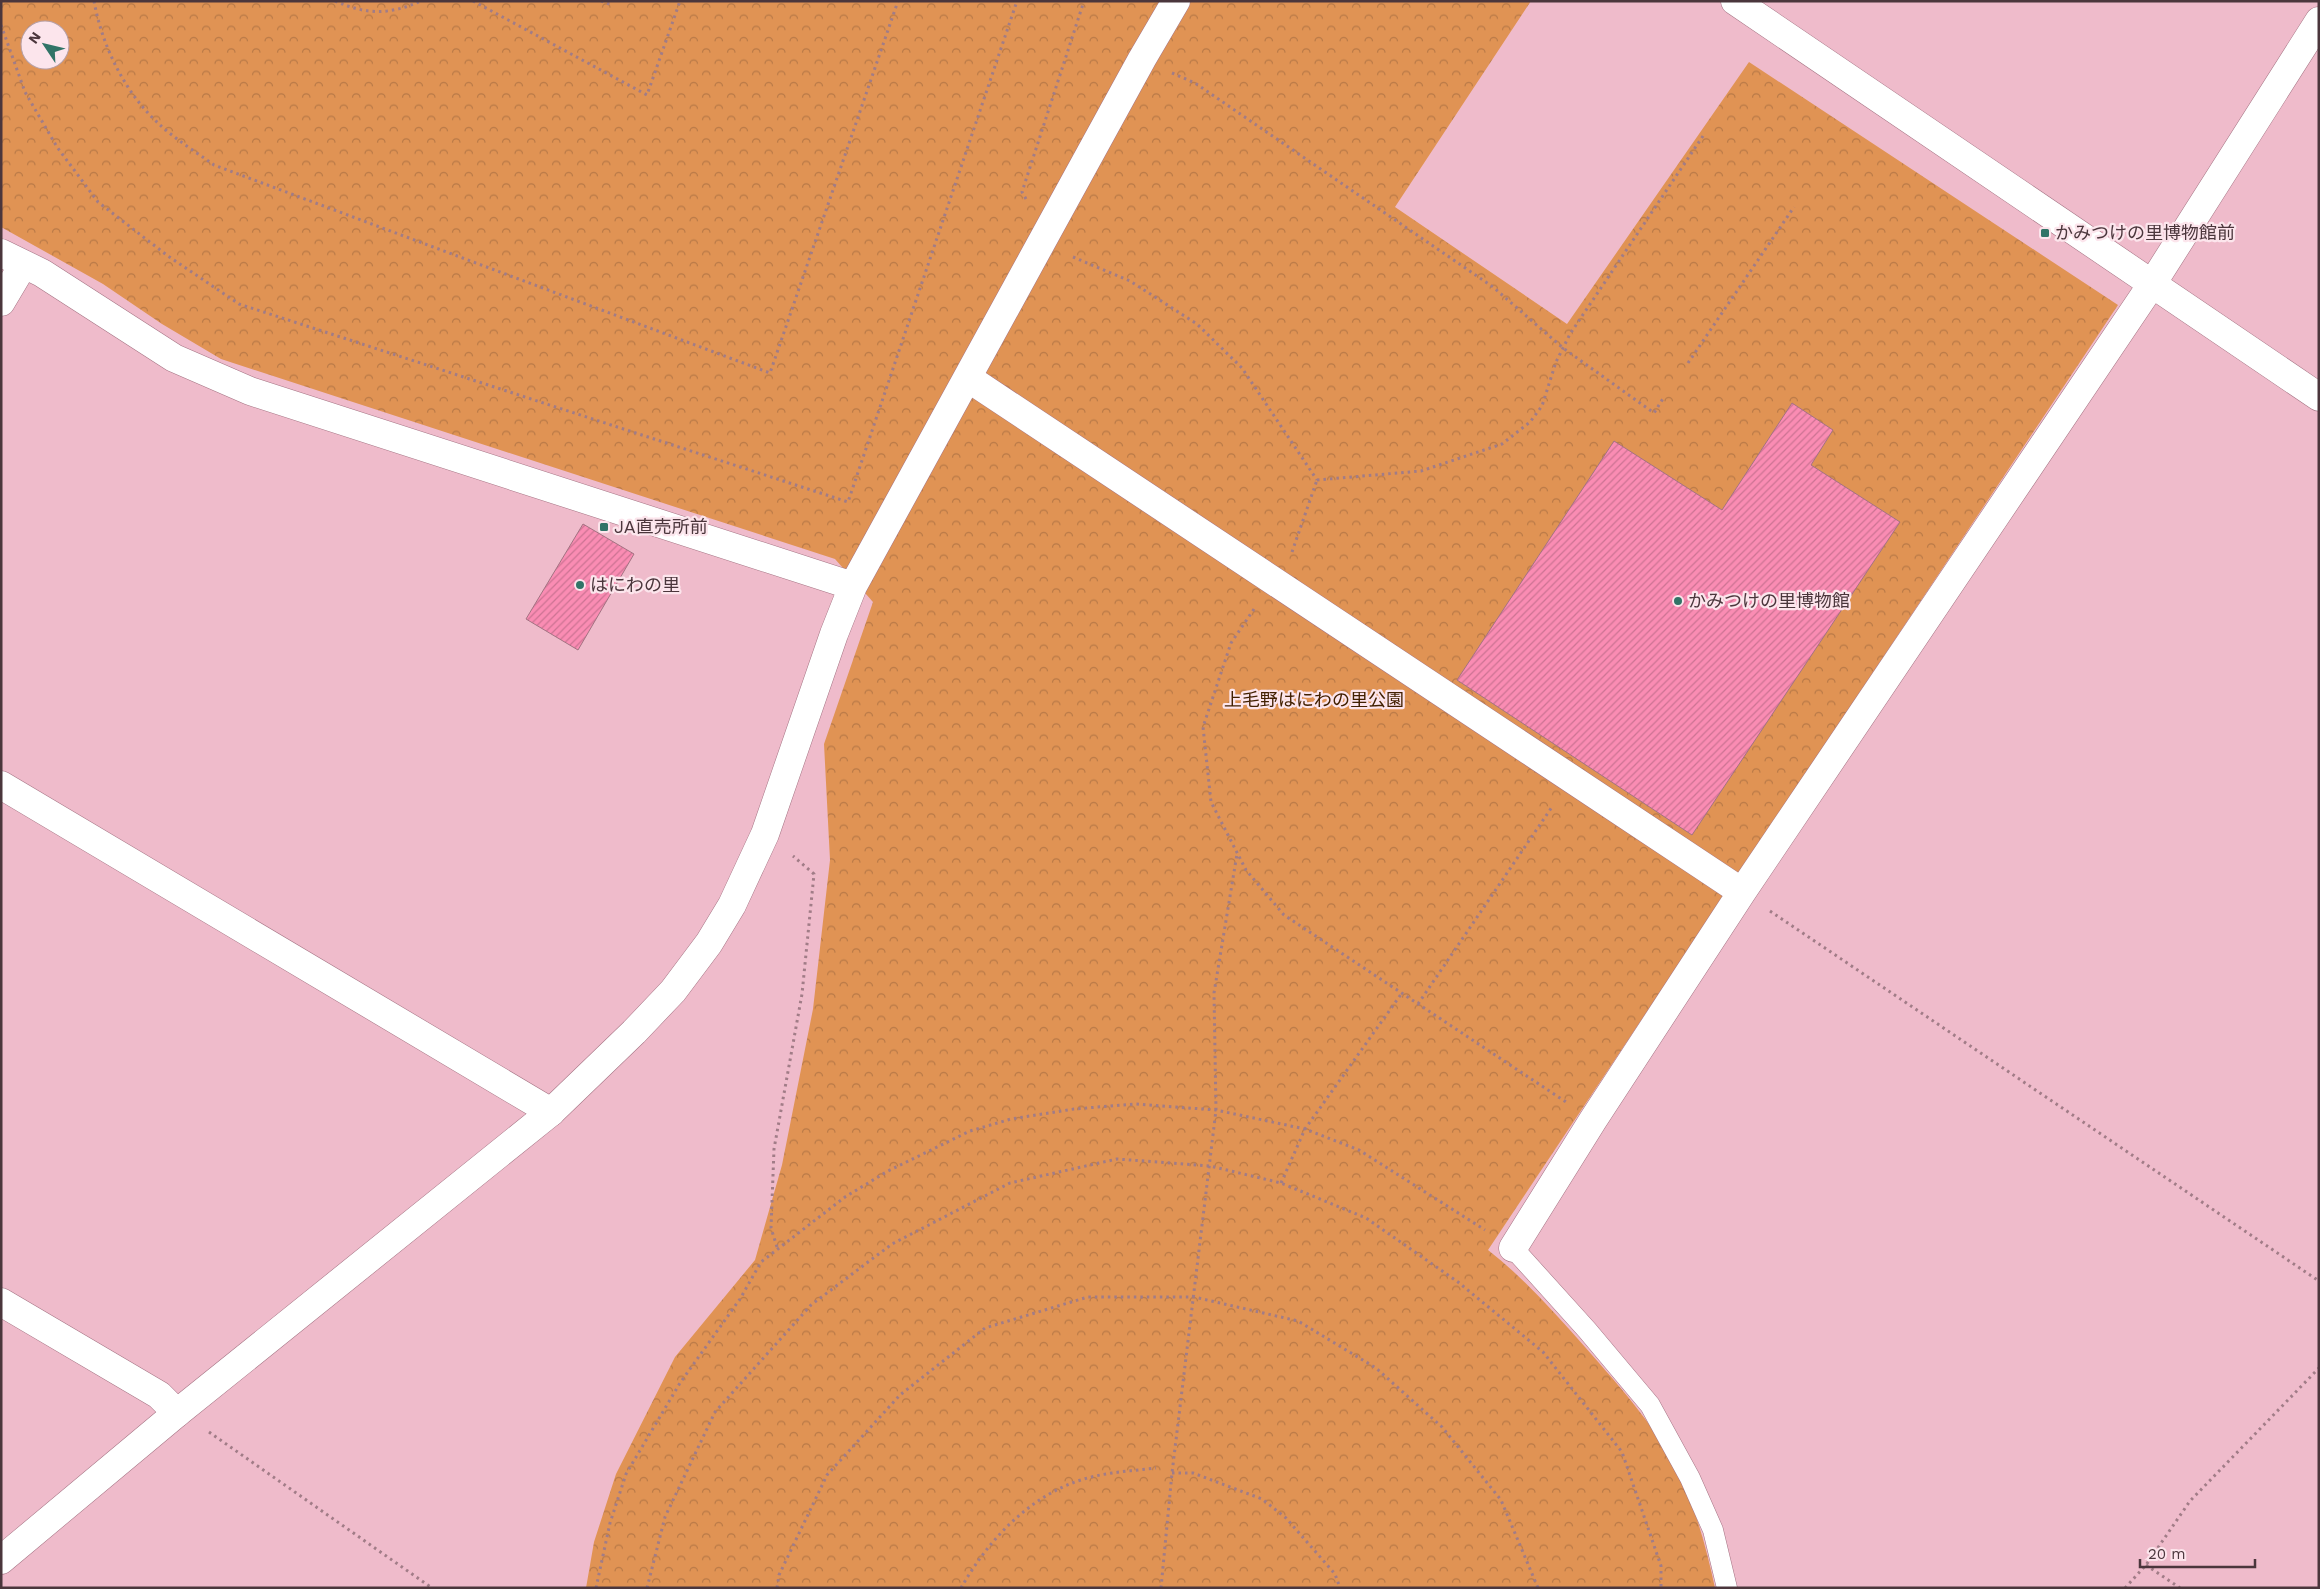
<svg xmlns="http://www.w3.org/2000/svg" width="2320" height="1589" font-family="'Work Sans','Noto Sans JP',sans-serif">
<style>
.park{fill:url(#park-crowns);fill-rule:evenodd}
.building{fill:url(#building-hatch);stroke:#a37382}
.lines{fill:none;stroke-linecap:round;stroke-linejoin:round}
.lane-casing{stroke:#a57484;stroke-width:21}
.street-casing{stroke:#a57484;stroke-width:29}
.secondary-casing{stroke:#a57484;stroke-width:29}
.path{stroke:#a17c87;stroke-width:3;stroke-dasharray:2.5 4;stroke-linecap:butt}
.lane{stroke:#fff;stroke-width:20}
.street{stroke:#fff;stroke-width:28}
.secondary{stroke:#fff;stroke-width:28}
.poi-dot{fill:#317467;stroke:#fce5ec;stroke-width:2}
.labels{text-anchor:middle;stroke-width:4.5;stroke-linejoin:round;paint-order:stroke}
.poi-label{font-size:18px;fill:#4b363c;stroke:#fce5ec;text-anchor:start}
.park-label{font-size:18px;fill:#422000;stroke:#fce5ec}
</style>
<defs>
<pattern id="park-crowns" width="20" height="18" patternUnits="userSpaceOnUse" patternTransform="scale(1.25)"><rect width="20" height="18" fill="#e09354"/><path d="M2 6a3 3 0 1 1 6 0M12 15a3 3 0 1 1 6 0" fill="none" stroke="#b87947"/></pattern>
<pattern id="building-hatch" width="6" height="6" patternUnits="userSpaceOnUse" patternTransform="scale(1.25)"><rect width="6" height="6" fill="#fa8cb3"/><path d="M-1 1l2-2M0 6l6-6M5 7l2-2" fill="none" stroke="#cc7393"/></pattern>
</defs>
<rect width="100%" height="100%" fill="#efbbcb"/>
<path class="park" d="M1,1H1531L1395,207L1567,324L1749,62L2118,305L1488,1250C1524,1278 1554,1312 1585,1347C1621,1388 1661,1432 1683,1482C1698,1517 1707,1551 1715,1588H586L594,1542L616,1474L675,1357L755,1260L782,1165L813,1009L830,860L824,744L873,602L835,559L221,359L162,324L103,284L1,227ZM30,30H60V60H30Z"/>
<path class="building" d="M1792,403L1833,430L1811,465L1900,522L1692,835L1457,680L1614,441L1722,510Z
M583,524L634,554L578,650L526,619Z"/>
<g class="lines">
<defs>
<path id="lane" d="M1513,1248L1587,1330L1650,1405L1690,1478L1713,1530L1727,1588"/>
<path id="street" d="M1,302L23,265
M968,378L1742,892
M1,785L551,1112
M1513,1248L1593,1120L1742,892L2152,284L2319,21
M1,1302L159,1395L177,1413"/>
<path id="secondary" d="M1735,1L2319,397
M1,253L42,273L174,358L250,391L853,586
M1,1560L177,1413L551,1112L634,1032L673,991L709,943L732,905L765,834L834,634L853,586L1142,59L1176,1"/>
</defs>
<use href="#lane" class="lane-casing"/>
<use href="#street" class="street-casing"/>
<use href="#secondary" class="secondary-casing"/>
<path class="path" d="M94,1C102,46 125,93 159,124C175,139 196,152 214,165L770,373L898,1
M335,1C367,15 389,15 421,1
M473,1L647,95L680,1
M601,1L612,5
M1,25L25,92L57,147L98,202L168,256L239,304L848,502L1017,1
M1172,73L1195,83L1493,287L1563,348L1654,413L1664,397
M1026,199L1022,192L1084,1
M1073,257L1130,281L1197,324L1242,368L1317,480
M1688,363L1794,207
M1317,480L1421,471L1502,444L1530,422L1542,406L1556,362L1570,334L1703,136
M1292,552L1317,480
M1254,609L1231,643L1203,727L1211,802L1246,870L1284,915L1566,1102
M1770,911L2319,1281
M1418,1004L1552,807
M1281,1183L1305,1129L1402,993
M777,1247L771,1228L774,1149L802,994L814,874L793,856
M209,1432L432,1588
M1172,1473H1193L1262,1499L1286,1518L1335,1574L1340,1588
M2146,1565L2180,1588
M596,1588L610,1523L626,1474L680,1383L740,1299L761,1262L845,1197L888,1171L970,1131L1011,1119L1074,1109L1135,1104L1216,1110L1305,1129L1359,1150L1485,1230
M647,1588L665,1517L715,1412L811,1305L892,1244L1010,1183L1117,1159L1210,1166L1281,1183L1366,1218L1458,1282L1543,1352L1622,1452L1661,1566V1588
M777,1588L779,1575L827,1475L900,1395L985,1328L1088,1297H1194L1298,1321L1376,1368L1442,1427L1501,1500L1538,1588
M961,1588C988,1540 1030,1495 1084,1479C1107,1472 1132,1471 1156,1468
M1161,1588L1172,1473L1216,1110L1214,993L1237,854
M2125,1588L2146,1565L2190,1501L2319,1368"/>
<use href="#lane" class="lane"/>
<use href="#street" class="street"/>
<use href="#secondary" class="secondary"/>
</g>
<g class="poi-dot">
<rect x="2040" y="228" width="10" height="10" rx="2.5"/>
<rect x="599" y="522" width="10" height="10" rx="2.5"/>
<circle cx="580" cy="585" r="5"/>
<circle cx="1678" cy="601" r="5"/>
</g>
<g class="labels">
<g class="poi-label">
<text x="2055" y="239">かみつけの里博物館前</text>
<text x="614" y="533">JA直売所前</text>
<text x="590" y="591">はにわの里</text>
<text x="1688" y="607">かみつけの里博物館</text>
</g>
<g class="park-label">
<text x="1314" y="706">上毛野はにわの里公園</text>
</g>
</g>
<rect width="2320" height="1589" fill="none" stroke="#4b363c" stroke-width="5"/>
<g transform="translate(45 45) rotate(305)"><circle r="24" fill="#fce5ec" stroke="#b59fa6"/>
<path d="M0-4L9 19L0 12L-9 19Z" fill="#317467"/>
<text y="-8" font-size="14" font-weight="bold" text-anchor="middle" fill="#4b363c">N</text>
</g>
<path d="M2140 1559v8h115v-8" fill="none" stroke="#4b363c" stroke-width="2.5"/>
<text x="2148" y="1559" font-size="15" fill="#4b363c" stroke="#fce5ec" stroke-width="4" paint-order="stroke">20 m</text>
</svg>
